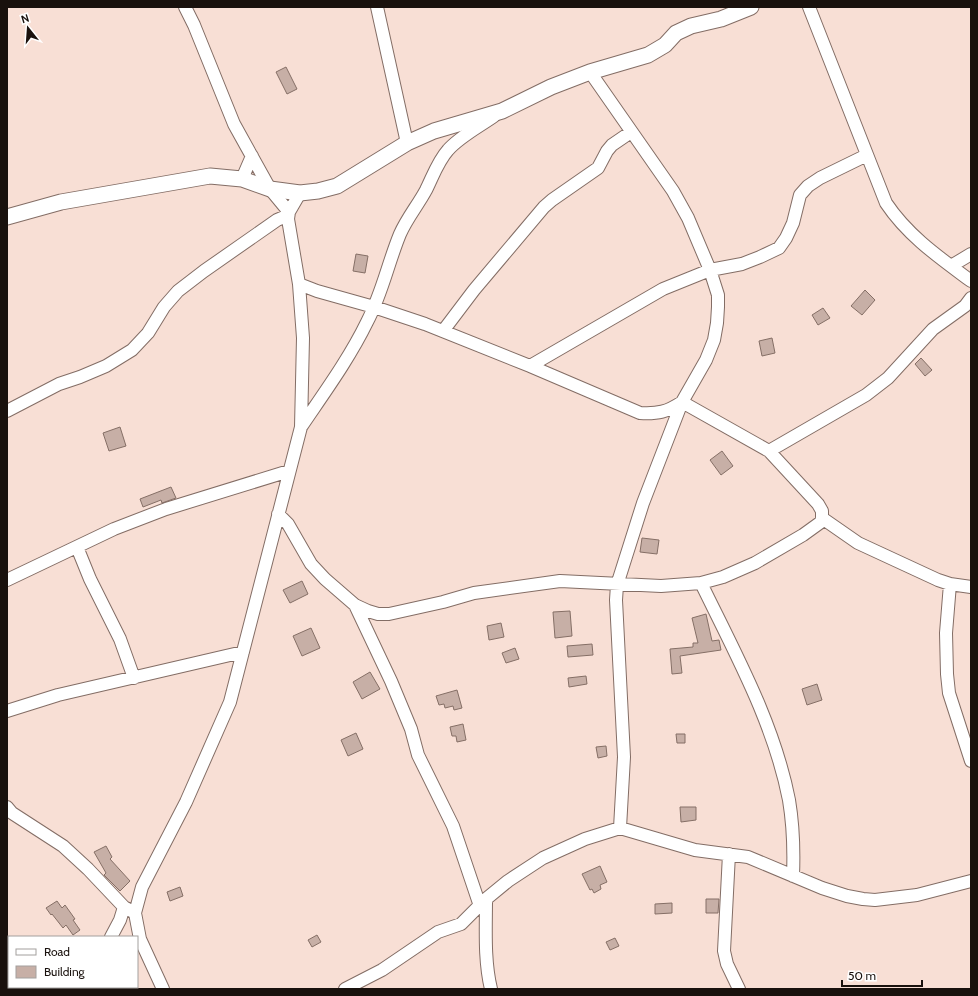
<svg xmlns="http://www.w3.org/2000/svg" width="978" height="996" font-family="Cabin,sans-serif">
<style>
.building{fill:#c7afa6;stroke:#856f66}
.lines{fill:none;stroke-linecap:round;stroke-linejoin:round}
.minor-casing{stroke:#836d65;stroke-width:14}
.tertiary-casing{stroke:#836d65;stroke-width:17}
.minor{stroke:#fff;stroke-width:12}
.tertiary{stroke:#fff;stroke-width:15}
</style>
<rect width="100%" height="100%" fill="#f8dfd5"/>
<path class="building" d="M286,67L297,89L287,94L276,72Z
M356,254L368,256L365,273L353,271Z
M865,290L875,300L862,315L851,306Z
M823,308L830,318L818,325L812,315Z
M772,338L775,353L762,356L759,341Z
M921,358L932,370L925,376L915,364Z
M120,427L126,446L109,451L103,433Z
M722,451L733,466L721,475L710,460Z
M171,487L176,498L162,503L161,500L143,507L140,499Z
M642,538L659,540L657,554L640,552Z
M302,581L308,594L290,603L283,590Z
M570,611L572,636L555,638L553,612Z
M706,614L712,641L719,640L721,650L680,656L682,673L672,674L670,649L693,647V643H698L692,618Z
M501,623L504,637L489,640L487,626Z
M311,628L320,648L302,656L293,636Z
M592,644L593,655L568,657L567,646Z
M515,648L519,659L506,663L502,653Z
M370,672L380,689L362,699L353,682Z
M586,676L587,684L569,687L568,678Z
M817,684L822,700L807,705L802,689Z
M457,690L462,708L454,710L453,706L445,708L444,704L439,705L436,696Z
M463,724L466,740L457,742L456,736H452L450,727Z
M356,733L363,749L348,756L341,740Z
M676,734H685V743H677Z
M606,746L607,756L598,758L596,747Z
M680,807H696V820L681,822Z
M106,846L112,857L110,859L130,881L120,891L104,875L106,873L94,852Z
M600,866L607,882L600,885L601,889L594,893L592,889L590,890L582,874Z
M180,887L183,896L170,901L167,892Z
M706,899H719L718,913H706Z
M57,901L62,908L65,905L75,919L73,920L80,930L73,935L66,925L63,928L52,914L51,915L46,908Z
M672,903V913L655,914V904Z
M317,935L321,942L312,947L308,940Z
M615,938L619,946L610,950L606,942Z"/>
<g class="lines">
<defs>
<path id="minor" d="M185,7L194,25L234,124L270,189L289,212
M377,7L407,143
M809,7L886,203C908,236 940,258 971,281
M590,72L673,191L688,218L710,270L718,295V307L717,323L714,340L706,360L682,402L643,503L617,585L616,600L624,757L620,828
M242,179L252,156
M951,266L971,254
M443,331L474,290L544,207L552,200L598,168L607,151L612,145L631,132
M530,366L663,289L710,270L742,264L760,257L779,248L786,238L793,223L800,195L808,186L820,178L867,155
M7,411L59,384L80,377L106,366L132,350L148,333L164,307L178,291L204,271L277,220L284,217L288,219
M301,427C324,393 349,359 367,322C382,294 388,263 400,234C407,218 418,205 426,190C433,176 438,161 448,150C459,137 480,126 494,116
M769,451L866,395L888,378L933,329L965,306L971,298
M278,514L288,524L311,564L325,579L355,605L368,611L378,614H389L443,602L474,593L560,581L661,586L701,583L723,577L755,563L803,535L821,522L822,518V511L818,504L769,451L682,402C667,412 658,414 640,413L530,366L425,324L374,307L317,291L299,284
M822,518L858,543L938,580L950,584L971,587
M77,547L90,579L120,639L134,678
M7,580L114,529L166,509L289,471
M701,583C735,653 774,723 789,800C793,824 794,851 793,876
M950,584L946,633L947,674L949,693L971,761
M355,605L391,681L411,729L418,755L453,826L480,906
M7,711L58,695L243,652
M7,807L12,813L63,846L88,869L124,907L135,913
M729,854L724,951L727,964L739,989
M486,899C486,929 484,960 491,989
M111,937L120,920L124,907
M71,989L73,987
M163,989L140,939L135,913L142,887L186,802L230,702L301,427L303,338L299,284L288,219L289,212L300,193
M345,989L382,970L438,932L461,924L486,899L508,881L543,858L585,839L620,828L695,850L748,857L822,888L847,896L863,899L875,900L917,895L971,881"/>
<path id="tertiary" d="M7,217L61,202L210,176L242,179L270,189L300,193L318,191L337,186L407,143L434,131L502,111L551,87L590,72L648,55L665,45L676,33L691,26L721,19L751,7"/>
</defs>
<use href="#minor" class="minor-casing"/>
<use href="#tertiary" class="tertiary-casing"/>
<use href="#minor" class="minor"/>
<use href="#tertiary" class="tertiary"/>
</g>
<rect width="978" height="996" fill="none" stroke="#19110d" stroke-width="16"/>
<rect x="8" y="936" width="130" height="52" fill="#ffffff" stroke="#a3a09e"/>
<rect x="16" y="949" width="20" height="6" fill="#ffffff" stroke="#a3a09e"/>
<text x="44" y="956" font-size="12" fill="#19110d">Road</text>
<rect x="16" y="966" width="20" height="12" fill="#c7afa6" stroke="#a3a09e"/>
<text x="44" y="976" font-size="12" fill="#19110d">Building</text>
<g transform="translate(28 28) rotate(343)" stroke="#ffffff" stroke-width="3" paint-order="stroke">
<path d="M0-3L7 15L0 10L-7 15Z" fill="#19110d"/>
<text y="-6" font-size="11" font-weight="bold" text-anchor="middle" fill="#19110d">N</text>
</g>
<path d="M842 980v6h80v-6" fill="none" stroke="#19110d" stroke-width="2"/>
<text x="848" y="980" font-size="12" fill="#19110d" stroke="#ffffff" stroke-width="3" paint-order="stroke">50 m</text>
</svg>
